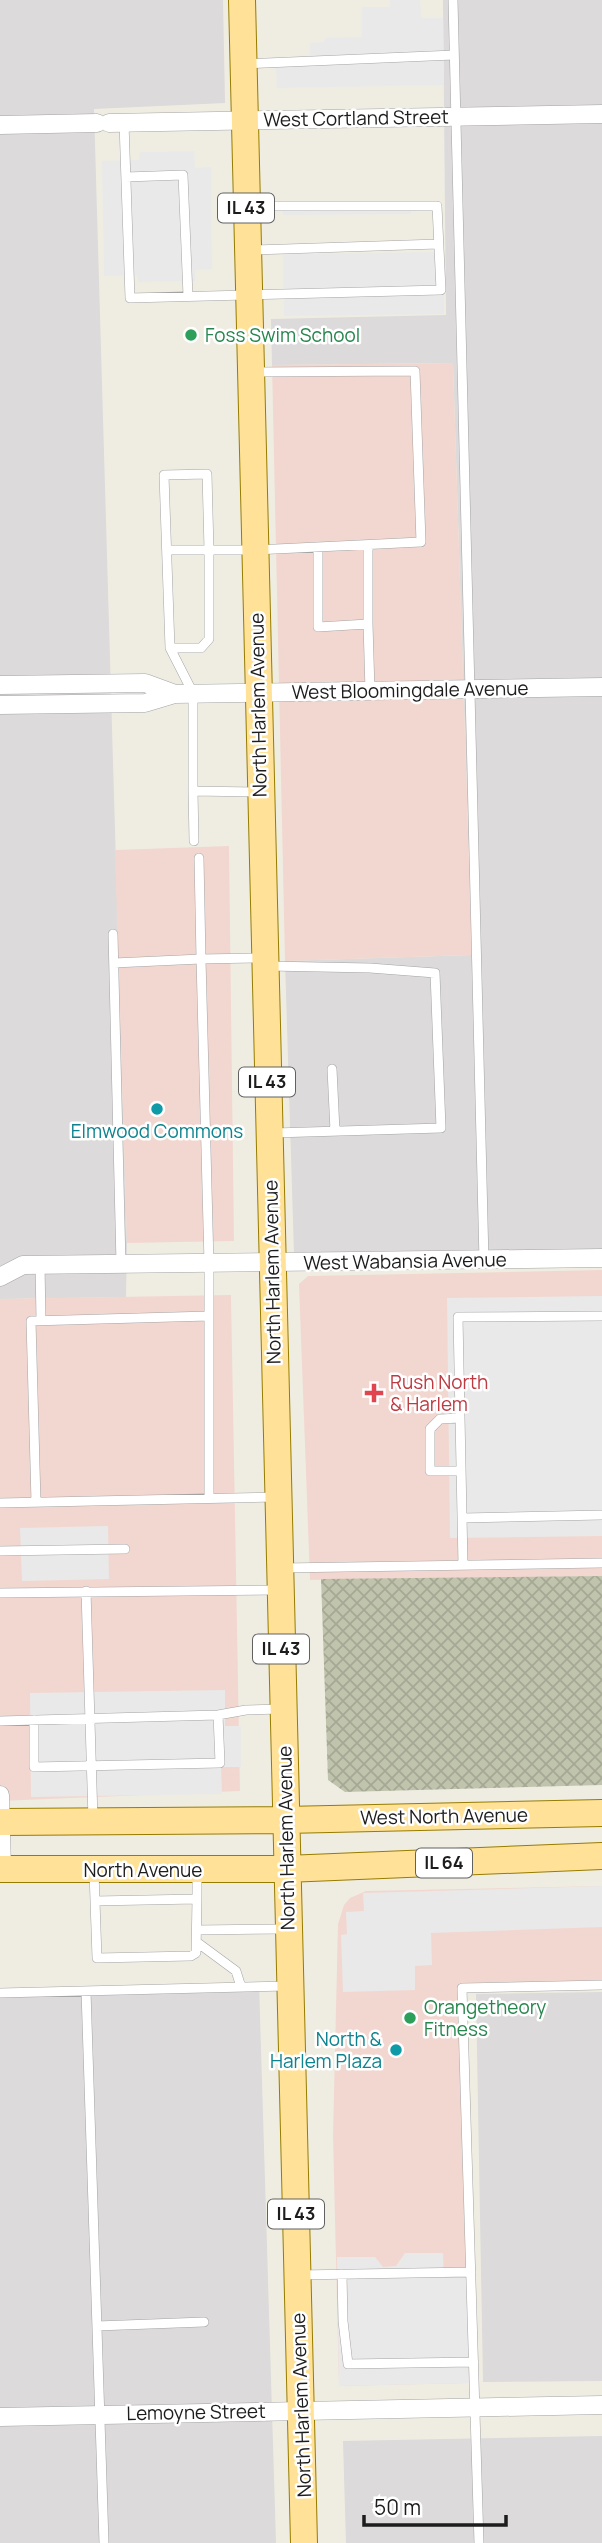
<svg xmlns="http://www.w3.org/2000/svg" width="602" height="2543" font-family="Manrope,sans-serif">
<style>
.residential{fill:#dcdada}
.commercial{fill:#f2d7d0}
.construction{fill:url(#construction-cross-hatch)}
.parking{fill:#e9e9e9}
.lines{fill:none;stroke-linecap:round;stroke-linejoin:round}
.lane-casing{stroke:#a4a4a4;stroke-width:10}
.street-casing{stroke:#a4a4a4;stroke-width:19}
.primary-casing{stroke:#977c00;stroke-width:28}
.lane{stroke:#fff;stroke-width:9}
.street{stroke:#fff;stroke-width:18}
.primary{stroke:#ffe298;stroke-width:26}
.leisure-dot{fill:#2e9e5b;stroke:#fff;stroke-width:2.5}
.culture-dot{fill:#0f9aa8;stroke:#fff;stroke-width:2.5}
.health-dot{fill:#e0444e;stroke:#fff;stroke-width:2.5}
.labels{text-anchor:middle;stroke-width:5;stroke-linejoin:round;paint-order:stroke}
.shield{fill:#fff;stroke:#616161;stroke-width:2}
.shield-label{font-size:18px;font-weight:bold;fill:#1d1d1d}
.street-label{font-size:19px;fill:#1d1d1d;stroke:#fff}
.leisure-label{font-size:19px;fill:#27864d;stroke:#fff;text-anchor:start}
.culture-label{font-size:19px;fill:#0d838f;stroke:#fff}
.health-label{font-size:19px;fill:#be3a42;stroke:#fff;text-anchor:start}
</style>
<defs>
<pattern id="construction-cross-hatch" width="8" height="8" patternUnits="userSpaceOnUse" patternTransform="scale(1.75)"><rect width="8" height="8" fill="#c1c4ad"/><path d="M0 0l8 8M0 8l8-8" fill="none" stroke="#a5a894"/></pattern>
</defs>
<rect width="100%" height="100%" fill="#efede2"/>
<path class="residential" d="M0,0H223L225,103L94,109L127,1243L126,1297L0,1299Z
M443,0H602V1251L294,1254L285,961L472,955L453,363L272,365L271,319L446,315Z
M259,1983L276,2543H0V1990Z
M602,1992V2381L483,2382L476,1994Z
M602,2436V2543H346L343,2441Z"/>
<path class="commercial" d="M453,363L472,955L285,961L272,365Z
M229,846L234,1241L127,1243L115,850Z
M602,1270V1576L310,1580L299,1284L308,1276Z
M231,1295L240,1791L0,1801V1299Z
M602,1886V1981L459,1983L469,2383L339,2386L333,2135L338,1924L344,1905L350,1898L366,1891Z"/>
<path class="construction" d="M602,1576V1785L345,1792L328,1780L321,1579Z"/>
<path class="parking" d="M390,0H420L421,18H443L444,85L277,88L276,66H310V43L324,42L325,38L362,37V7H390Z
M194,151L195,168L211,167L212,269L195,270V281L138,282L137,275L104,276L102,161L139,160L140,152Z
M411,204V214L283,215V206Z
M444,252V314L284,316L283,254Z
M602,1296V1536L450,1538L447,1298Z
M108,1526L109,1579L22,1581L20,1528Z
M225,1690V1726H241V1767H221L222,1794L31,1797L30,1693Z
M602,1886V1927L431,1933L432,1965L415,1966V1990L343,1992L341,1935L347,1934L346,1912L364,1911L363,1893Z
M405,2253H443L444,2278H467L469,2383L339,2386L337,2257H375L383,2267L396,2266Z"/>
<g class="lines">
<defs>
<path id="lane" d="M453,0L484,1261
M245,64L454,55
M124,123L130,298L441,290L437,206H248
M126,177L183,175L188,296
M251,250L438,244
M318,547V627L368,624V545
M167,550H209V639L201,648H170
M368,624L370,691
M193,791V693L170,648L164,475L207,474L209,550H255L421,542L415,371L253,372
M194,841L193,791L258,792
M199,858L201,959L262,958
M113,934L121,1264
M114,963L201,959L209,1264V1498
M268,966L370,968L435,973L441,1128L274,1133
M332,1069L335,1131
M40,1265L41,1320
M460,1418L440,1419L430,1429V1471H461
M36,1502L31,1321L209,1316
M0,1503L275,1497
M463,1518L602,1515
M0,1551L125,1549
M463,1565L458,1317L602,1316
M282,1568L602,1563
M86,1591L93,1819
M0,1593L278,1590
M34,1720V1767L220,1763L218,1715
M0,1721L218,1715L246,1710L281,1709
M94,1872L97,1958L191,1956L196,1953L197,1899
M95,1901L197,1899V1873
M197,1930L286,1929
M198,1943L236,1971L241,1987
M86,1991L104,2543
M0,1993L288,1986
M342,2274L343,2321L348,2364L474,2362
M299,2275L471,2272
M97,2326L204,2322
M479,2543L462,1988L602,1985"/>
<path id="street" d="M109,123L602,114
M0,125L97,123
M0,685L145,683L175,694
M0,705L145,703L175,694L602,687
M0,1277L23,1265L602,1258
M0,1795L2,1869
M0,2417L602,2405"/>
<path id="primary" d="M242,0L304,2543
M0,1822L285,1820L602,1813
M0,1869H286L602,1856"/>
</defs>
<use href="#lane" class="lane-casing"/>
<use href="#street" class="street-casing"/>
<use href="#primary" class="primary-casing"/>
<use href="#lane" class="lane"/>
<use href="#street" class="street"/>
<use href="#primary" class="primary"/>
</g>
<g class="leisure-dot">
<circle cx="191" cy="335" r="7"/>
<circle cx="410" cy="2018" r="7"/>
</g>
<g class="culture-dot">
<circle cx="157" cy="1109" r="7"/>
<circle cx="396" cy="2050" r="7"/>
</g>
<path class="health-dot" d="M370.5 1382.5h7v7h7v7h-7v7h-7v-7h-7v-7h7z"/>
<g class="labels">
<g class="shield">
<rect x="218" y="193.5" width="56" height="29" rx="5"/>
<rect x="239" y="1067.5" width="56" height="29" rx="5"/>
<rect x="253" y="1634.5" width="56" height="29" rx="5"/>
<rect x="416" y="1848.5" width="56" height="29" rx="5"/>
<rect x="268" y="2199.5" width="56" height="29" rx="5"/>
</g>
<g class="shield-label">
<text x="246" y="214">IL 43</text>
<text x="267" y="1088">IL 43</text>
<text x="281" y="1655">IL 43</text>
<text x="444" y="1869">IL 64</text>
<text x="296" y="2220">IL 43</text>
</g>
<g class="street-label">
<text transform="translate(356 118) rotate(-1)" y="7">West Cortland Street</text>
<text transform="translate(410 690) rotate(-1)" y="7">West Bloomingdale Avenue</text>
<text transform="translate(258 705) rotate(-91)" y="7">North Harlem Avenue</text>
<text transform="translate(405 1261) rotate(-1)" y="7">West Wabansia Avenue</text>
<text transform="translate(272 1272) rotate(-91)" y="7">North Harlem Avenue</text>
<text transform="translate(444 1816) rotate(-1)" y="7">West North Avenue</text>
<text transform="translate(286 1838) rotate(-91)" y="7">North Harlem Avenue</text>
<text x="143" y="1877">North Avenue</text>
<text transform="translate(301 2405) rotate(-92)" y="7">North Harlem Avenue</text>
<text transform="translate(196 2412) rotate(-1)" y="7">Lemoyne Street</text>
</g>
<g class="leisure-label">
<text x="205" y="342">Foss Swim School</text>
<text x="424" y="2014">Orangetheory<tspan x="424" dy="22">Fitness</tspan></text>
</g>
<g class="culture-label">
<text x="157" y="1138">Elmwood Commons</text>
<text x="382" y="2046" text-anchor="end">North &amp;<tspan x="382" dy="22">Harlem Plaza</tspan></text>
</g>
<g class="health-label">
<text x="390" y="1389">Rush North<tspan x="390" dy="22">&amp; Harlem</tspan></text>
</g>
</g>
<path d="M364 2515v10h142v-10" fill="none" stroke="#1d1d1d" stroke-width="3.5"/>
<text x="374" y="2515" font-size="21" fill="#1d1d1d" stroke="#ffffff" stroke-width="5" paint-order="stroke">50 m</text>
</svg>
